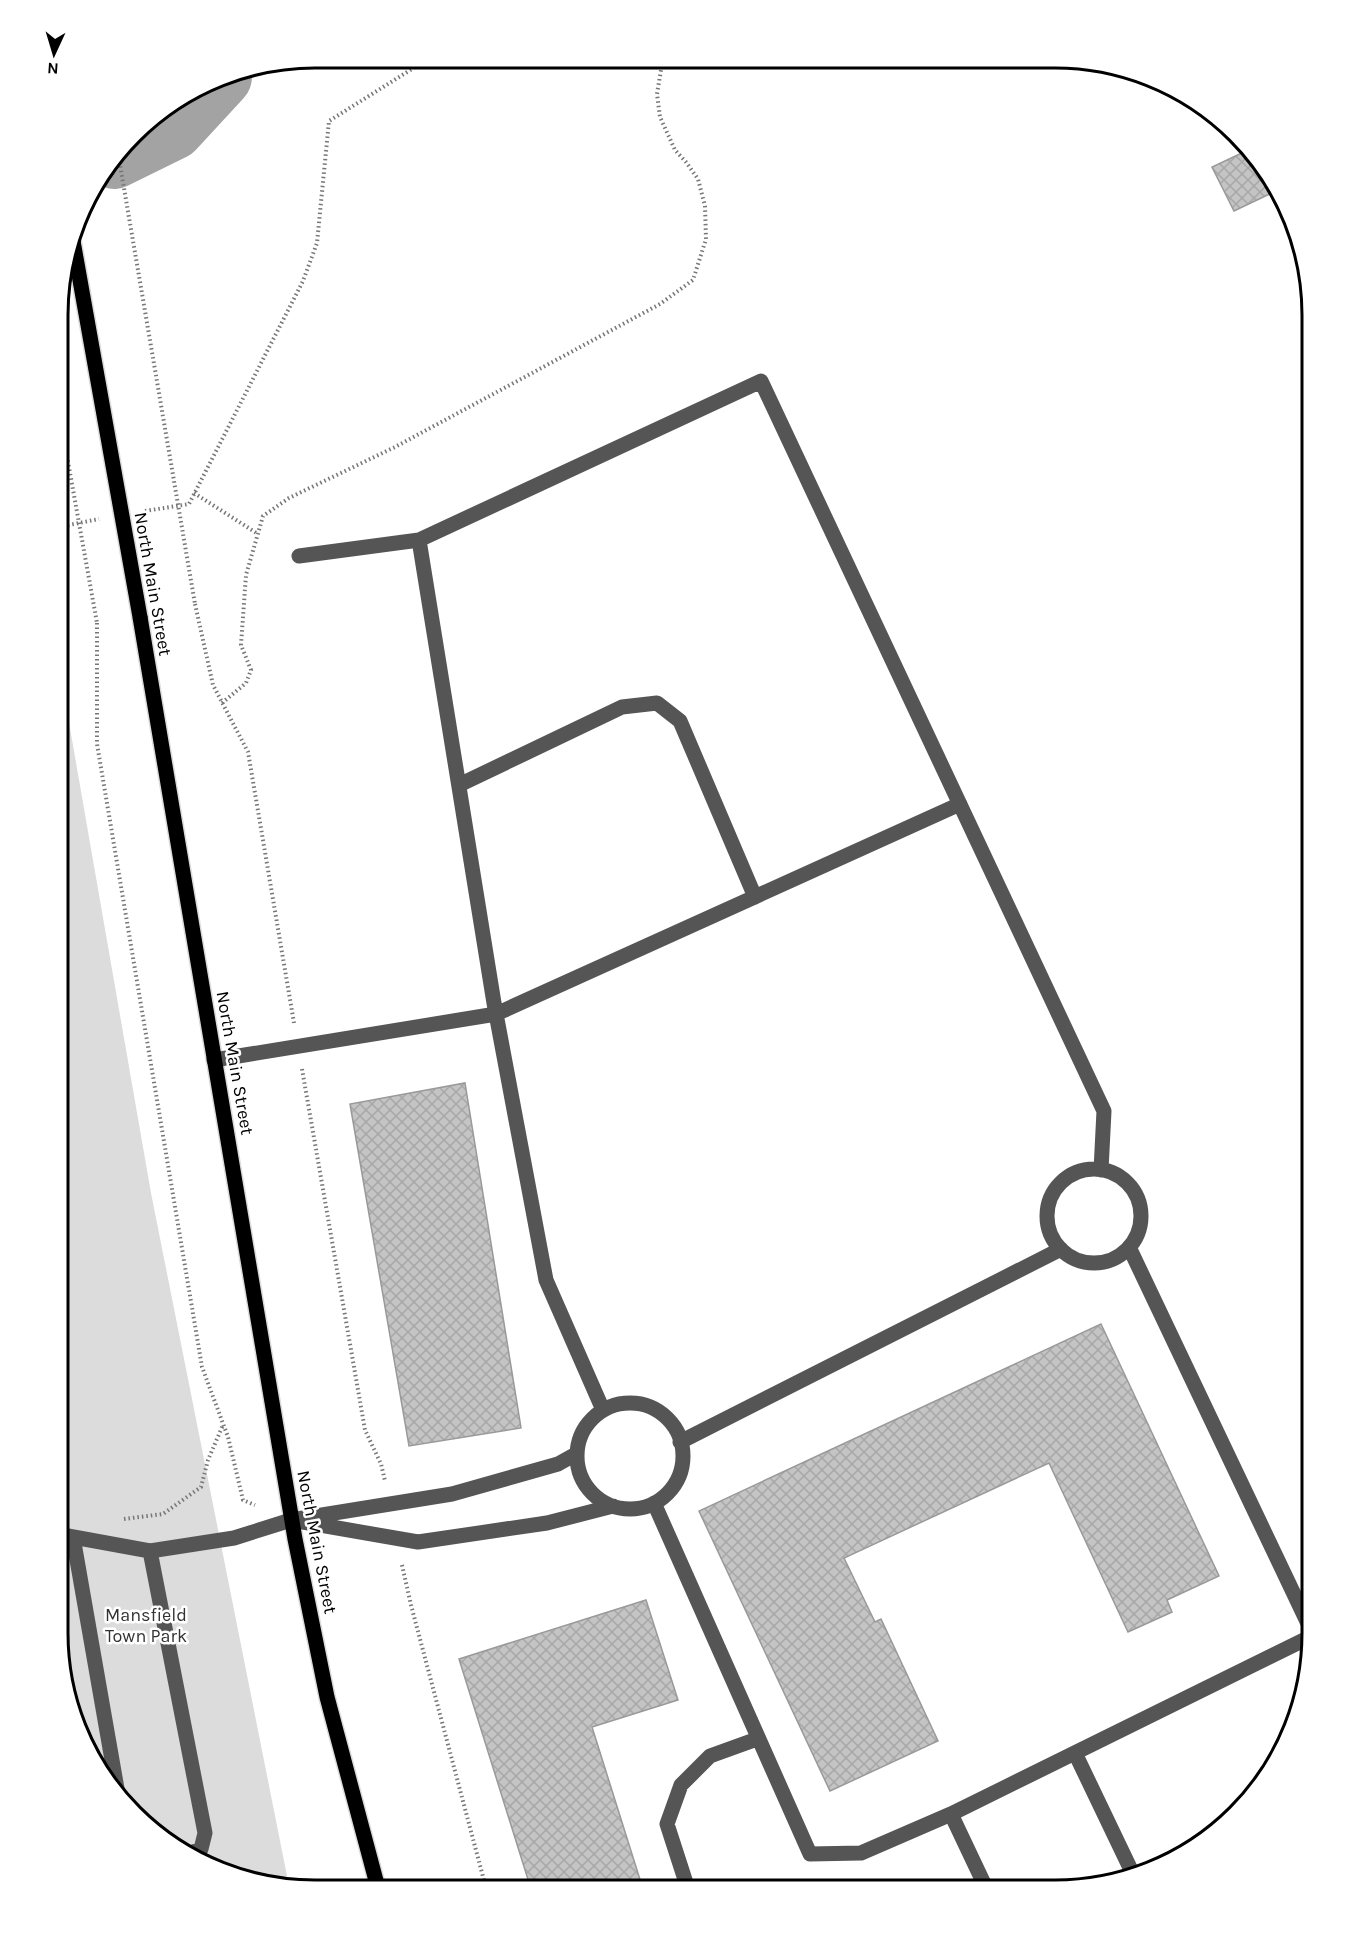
<svg xmlns="http://www.w3.org/2000/svg" width="1370" height="1947" font-family="Karla,sans-serif">
<style>
.park{fill:#dcdcdc}
.lines{fill:none;stroke-linecap:round;stroke-linejoin:round}
.river{stroke:#a3a3a3;stroke-width:62}
.building{fill:url(#building-cross-hatch);stroke:#999;stroke-width:1.5}
.major-casing{stroke:#dbdbdb;stroke-width:18}
.path{stroke:#777;stroke-width:4;stroke-dasharray:1.5 3;stroke-linecap:butt}
.minor{stroke:#555;stroke-width:15}
.major{stroke:#000;stroke-width:15}
.major-bridge-casing{stroke:#dbdbdb;stroke-width:18;stroke-linecap:butt}
.path-bridge{stroke:#777;stroke-width:4;stroke-dasharray:1.5 3;stroke-linecap:butt}
.major-bridge{stroke:#000;stroke-width:15}
.labels{text-anchor:middle;stroke-width:5;stroke-linejoin:round;paint-order:stroke}
.street-label{font-size:18px;fill:#000;stroke:#fff}
.park-label{font-size:18px;fill:#333;stroke:#fff}
.rim{fill:none;stroke:#000;stroke-width:3}
</style>
<defs>
<pattern id="building-cross-hatch" width="8" height="8" patternUnits="userSpaceOnUse" patternTransform="scale(1.5)"><rect width="8" height="8" fill="#c4c4c4"/><path d="M0 0l8 8M0 8l8-8" fill="none" stroke="#a7a7a7"/></pattern>
</defs>
<rect width="100%" height="100%" fill="#fff"/>
<path class="park" d="M59,665L151,1193L287,1876L266,1882L171,1846L121,1802L83,1746L57,1633Z"/>
<g class="lines">
<path class="river" d="M114,158L173,129L221,77"/>
</g>
<path class="building" d="M1246,151L1278,190L1234,211L1212,167Z
M465,1083L521,1428L409,1446L350,1104Z
M1101,1324L1219,1576L1167,1600L1172,1612L1128,1632L1049,1463L844,1558L875,1622L881,1619L938,1741L830,1791L699,1511Z
M646,1600L678,1700L592,1727L643,1889H531L459,1659Z"/>
<g class="lines">
<defs>
<path id="major" d="M140,617L295,1539L327,1697L378,1888"/>
</defs>
<use href="#major" class="major-casing"/>
<path class="path" d="M194,493L258,534
M145,511L189,504L303,281L317,243L329,121L431,57
M59,527L99,519
M195,604L213,685L248,752L294,1023
M97,623V744L202,1367L228,1437L243,1500L255,1505
M222,703L246,683L251,670L241,645L246,575L263,516L289,498L395,447L660,304L693,280L706,239L705,206L698,179L686,162L675,150L660,117L657,94L663,58
M302,1069L365,1430L381,1464L385,1481
M124,1519L163,1514L201,1487L208,1460L223,1425
M402,1565L411,1605L486,1888"/>
<path class="minor" d="M299,556L419,540
M459,785L622,707L657,703L680,721L755,897
M214,1060L496,1014L960,804
M1047 1216a47 47 0 1 1 94 0a47 47 0 1 1-94 0Z
M1129,1247L1312,1632
M577 1456a53 53 0 1 1 106 0a53 53 0 1 1-106 0Z
M603,1410L546,1280L494,1003L419,540L761,381L1104,1111L1101,1170
M680,1442L1061,1249
M654,1503L810,1854L861,1853L951,1814L1312,1636
M303,1522L418,1542L547,1523L613,1506
M57,1534L150,1551L234,1538L291,1520L452,1494L558,1464L576,1454
M73,1537L119,1800
M150,1551L205,1833L201,1849L190,1853
M1075,1753L1132,1872
M951,1814L987,1890
M688,1889L667,1824L681,1785L710,1756L757,1739"/>
<use href="#major" class="major"/>
<defs>
<path id="major-bridge" d="M73,241L140,617"/>
</defs>
<use href="#major-bridge" class="major-bridge-casing"/>
<path class="path-bridge" d="M118,153L195,604
M59,412L97,623"/>
<use href="#major-bridge" class="major-bridge"/>
</g>
<g class="labels">
<g class="street-label">
<text transform="translate(153 584) rotate(80)" y="6">North Main Street</text>
<text transform="translate(235 1063) rotate(80)" y="6">North Main Street</text>
<text transform="translate(317 1542) rotate(79)" y="6">North Main Street</text>
</g>
<g class="park-label">
<text x="146" y="1621">Mansfield<tspan x="146" dy="21">Town Park</tspan></text>
</g>
</g>
<path d="M0 0H1370V1947H0ZM315 68H1055A247 247 0 0 1 1302 315V1633A247 247 0 0 1 1055 1880H315A247 247 0 0 1 68 1633V315A247 247 0 0 1 315 68Z" fill="#fff" fill-rule="evenodd"/>
<path class="rim" d="M315 68H1055A247 247 0 0 1 1302 315V1633A247 247 0 0 1 1055 1880H315A247 247 0 0 1 68 1633V315A247 247 0 0 1 315 68Z"/>
<g transform="translate(54 54) rotate(184)" stroke="#ffffff" stroke-width="4.5" paint-order="stroke">
<path d="M0-4.5L10 22L0 15L-10 22Z" fill="#000000"/>
<text y="-9" font-size="16" font-weight="bold" text-anchor="middle" fill="#000000">N</text>
</g>
</svg>
